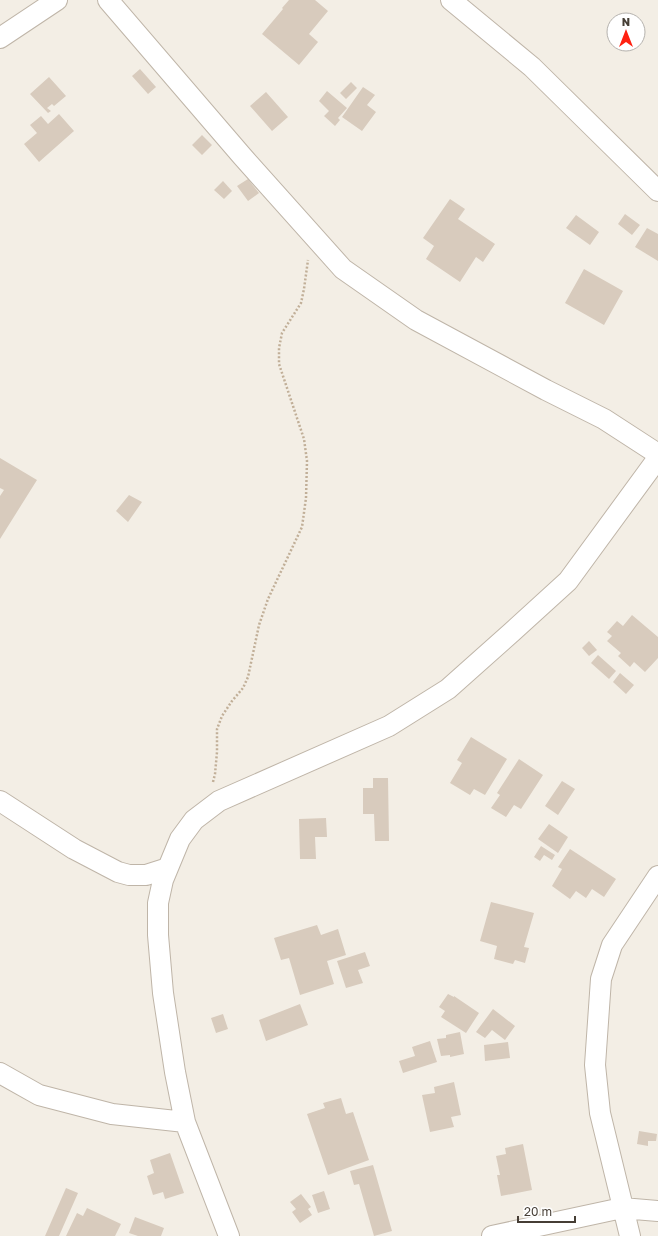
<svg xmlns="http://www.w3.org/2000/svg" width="658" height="1236" font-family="'Golos Text',sans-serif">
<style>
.building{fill:#d8cbbd}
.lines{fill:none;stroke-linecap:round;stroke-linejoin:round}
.minor-casing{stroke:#bfb5a8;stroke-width:22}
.path{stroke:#c1af98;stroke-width:2.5;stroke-dasharray:2 2;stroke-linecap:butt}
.minor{stroke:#fff;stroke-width:20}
</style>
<rect width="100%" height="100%" fill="#f3eee5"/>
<path class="building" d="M289,0H315L328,11L309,34L318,42L299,65L262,34L283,9L282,8Z
M140,69L156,87L148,94L132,76Z
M49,77L66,96L54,106L52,104L47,108L51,111L48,113L30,94Z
M351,82L357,88L346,99L340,93Z
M363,87L375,95L367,105L376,112L362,131L342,117Z
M327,91L347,108L338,118L340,120L335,126L324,116L329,111L319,101Z
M266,92L288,117L272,131L250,106Z
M59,114L74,131L39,162L24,144L37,133L30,125L41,116L48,124Z
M202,135L212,145L202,155L192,145Z
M248,179L259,193L248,201L237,186Z
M223,181L232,191L224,199L214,190Z
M450,199L465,209L458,219L495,244L483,262L476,257L460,282L426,259L434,246L423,238Z
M625,214L640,225L632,235L618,224Z
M576,215L599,232L590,245L566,228Z
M647,228L658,234V261L635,247Z
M584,269L623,291L604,325L565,303Z
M0,458L37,480L0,539V496L4,490L0,488Z
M129,495L142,502L128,522L116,511Z
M632,615L658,637V658L645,672L634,662L630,667L618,656L621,653L607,641L612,636L607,632L617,621L623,626Z
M589,641L597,650L589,656L582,648Z
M598,655L616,671L609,679L591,663Z
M620,673L634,685L626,694L613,682Z
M471,737L507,759L485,795L474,789L470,795L450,783L462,763L457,760Z
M519,759L543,775L521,809L514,805L506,817L491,808L500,795L497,793Z
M373,778H388L389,841H375L374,814H363V788H373Z
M562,781L575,789L558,815L545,806Z
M326,818L327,837H315L316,859H300L299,819Z
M549,824L568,837L558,853L538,839Z
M541,846L555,855L552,860L544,855L540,861L534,857Z
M570,849L616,879L604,897L592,889L586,898L576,891L570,899L552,886L562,869L558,867Z
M491,902L534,913L524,947L529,948L525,963L515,960L513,964L494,959L497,946L480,941Z
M317,925L321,935L338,929L346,955L327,961L334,984L300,995L289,958L281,960L274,938Z
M365,952L370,966L358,970L363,983L346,988L337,961Z
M448,994L454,997V996L479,1013L466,1033L441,1017L445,1011L439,1007Z
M300,1004L308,1025L266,1041L259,1020Z
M493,1009L515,1026L505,1040L492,1030L485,1038L476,1032Z
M223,1014L228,1029L216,1033L211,1018Z
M460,1032L464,1054L450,1057V1055L441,1056L437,1039L446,1038V1035Z
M430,1041L437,1062L403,1073L399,1061L415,1056L412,1047Z
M508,1042L510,1058L485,1061L484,1045Z
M454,1082L461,1115L451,1117L454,1127L430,1132L422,1095L435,1093L434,1087Z
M341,1098L346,1114L353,1112L369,1160L328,1175L307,1114L325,1108L323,1103Z
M639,1131L657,1134L656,1141H648V1146L637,1144Z
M523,1144L532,1190L501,1196L497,1175H500L496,1156L506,1154L505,1148Z
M170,1153L184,1193L165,1199L163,1192L153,1195L147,1176L154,1173L150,1160Z
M373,1165L392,1231L374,1236L359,1184L354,1185L350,1171Z
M66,1188L78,1193L59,1236H45Z
M324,1191L330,1209L318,1213L312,1195Z
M301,1194L311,1207L308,1209L312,1215L300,1223L292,1212L296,1209L290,1202Z
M87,1208L121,1224L115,1236H66L77,1213L83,1216Z
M135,1217L164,1228L161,1236H138L129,1233Z"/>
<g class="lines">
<defs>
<path id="minor" d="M108,0L242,156L343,269L416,320L546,390L604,419L658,454
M451,0L532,67L658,191
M0,38L57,0
M0,801L74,849L118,872L129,875H146L168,868
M0,1073L39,1095L112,1114L185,1122
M229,1236L185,1122L175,1072L163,993L158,935V903L163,880L180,839L194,820L219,801L389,726L448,689L512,632L568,581L658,458
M492,1236L622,1208L658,1211
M630,1236L600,1113L595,1065L601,979L612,945L658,876"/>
</defs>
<use href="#minor" class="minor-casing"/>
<path class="path" d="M213,782L215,774L217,752V729L222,716L232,701L243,688L248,677L259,625L268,599L302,527L306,498L307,461L304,439L279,364V348L282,333L301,303L304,289L308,260"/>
<use href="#minor" class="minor"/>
</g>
<g transform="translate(626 32)"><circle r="19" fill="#ffffff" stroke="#b5b2ae"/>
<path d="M0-3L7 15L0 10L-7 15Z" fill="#ff2111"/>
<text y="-6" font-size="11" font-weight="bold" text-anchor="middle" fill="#463e35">N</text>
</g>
<path d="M518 1216v6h57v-6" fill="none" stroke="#463e35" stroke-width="2"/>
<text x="524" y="1216" font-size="12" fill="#463e35" stroke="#ffffff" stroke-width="3" paint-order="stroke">20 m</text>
</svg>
